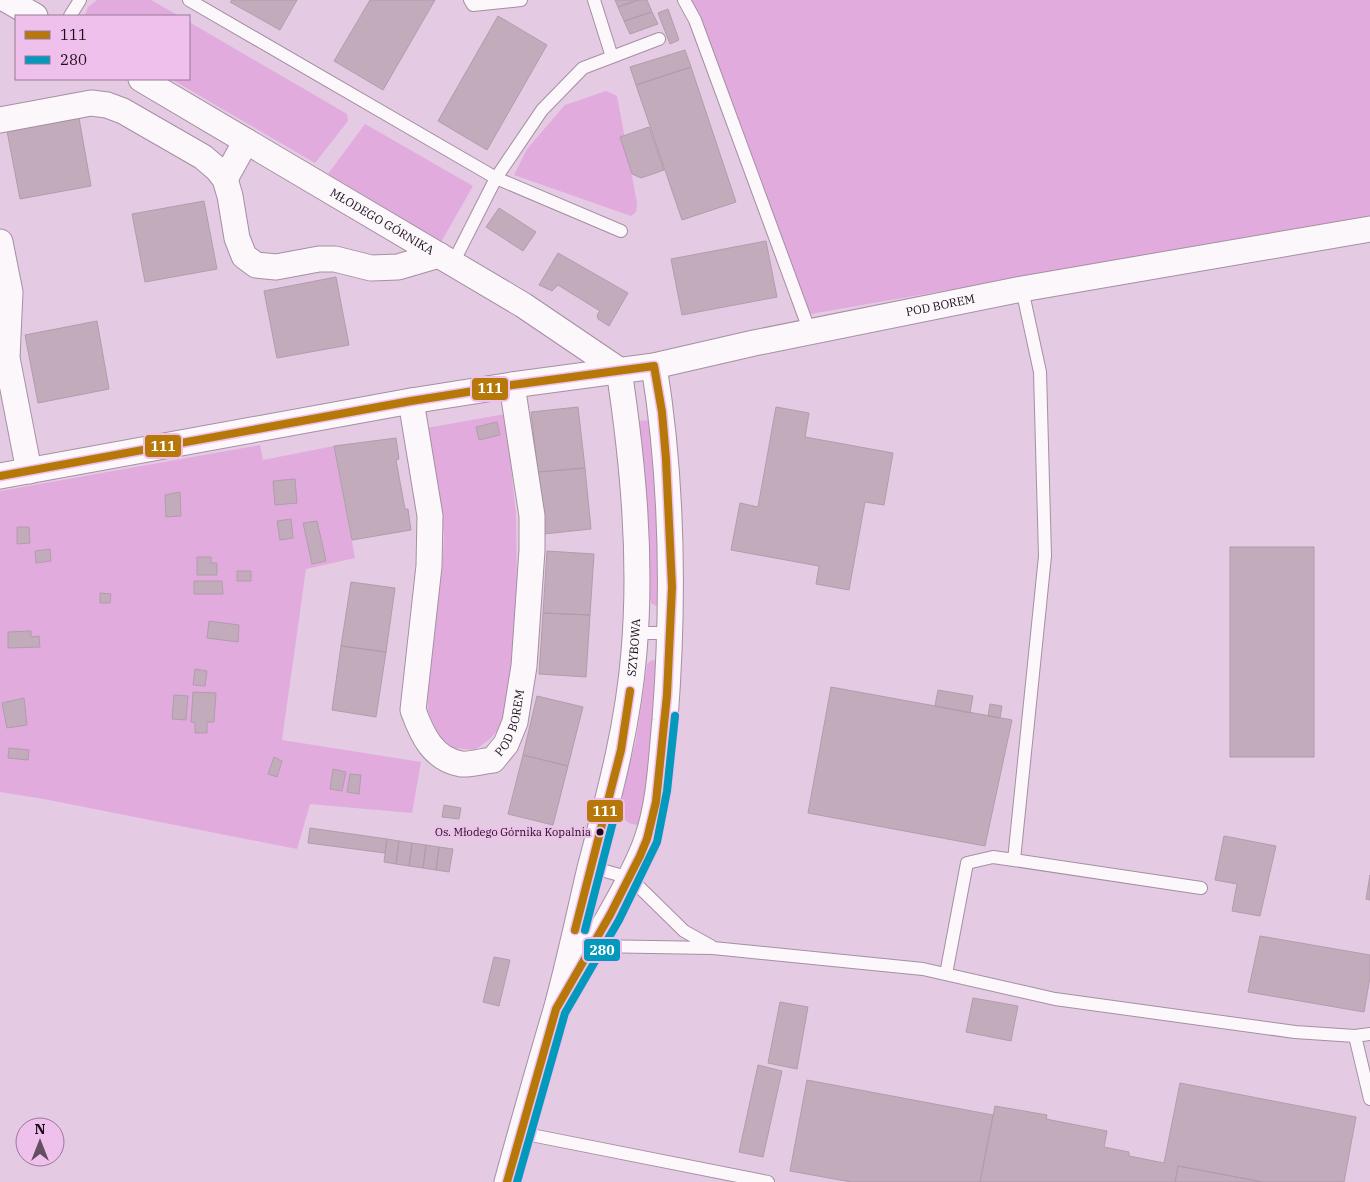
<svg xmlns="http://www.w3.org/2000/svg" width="1370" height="1182" font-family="'IBM Plex Serif',serif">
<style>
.green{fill:#e1abde}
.building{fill:#c2acbc;stroke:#b29cac}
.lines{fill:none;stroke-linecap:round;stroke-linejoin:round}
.lane-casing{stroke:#a490a2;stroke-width:14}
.street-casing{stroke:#a490a2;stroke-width:27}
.lane{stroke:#fbf7fb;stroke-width:12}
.street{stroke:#fbf7fb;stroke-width:25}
.bus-1-casing{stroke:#eec0eb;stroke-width:11}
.bus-2-casing{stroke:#eec0eb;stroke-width:11}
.bus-1{stroke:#b67808;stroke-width:8}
.bus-2{stroke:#0399bc;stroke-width:8}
.bus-dot{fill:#1d0d1c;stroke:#eec0eb;stroke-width:2}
.labels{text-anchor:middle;stroke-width:4;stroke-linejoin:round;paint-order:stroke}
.bus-label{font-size:11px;fill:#1d0d1c;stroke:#eec0eb;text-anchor:end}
.street-label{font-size:12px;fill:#1d0d1c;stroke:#eec0eb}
.line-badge{stroke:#eec0eb;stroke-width:2}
.badge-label{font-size:14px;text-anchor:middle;font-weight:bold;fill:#fff}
</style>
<rect width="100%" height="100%" fill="#e4cae2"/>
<path class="green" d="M97,0H151L179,16H85L88,7Z
M685,0H1370V216L805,315Z
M189,22L347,114L348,121L315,163L171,79H189Z
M606,91L617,96L637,203L636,212L631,216L514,175L527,149L565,105Z
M365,124L473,186L441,242L328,174Z
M505,414L516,514L517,590L509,700L502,725L491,738L475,750L454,748L438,735L428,711L427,684L442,570L444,536L440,503L427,428Z
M651,420L656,468L660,606H656L651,603L650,599L649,551L638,421Z
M260,445L263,460L334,446L355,558L306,569L282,740L421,762L412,813L310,804L297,849L44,799L0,792V491Z
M652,660L658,661L661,685L641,824C633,827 623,821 621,812C618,801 633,754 636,740C640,715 644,689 647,664Z"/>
<path class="building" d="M232,0H297L280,30L230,2Z
M370,0H435L383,90L334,61Z
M615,0H638L618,7Z
M638,0H647L652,12L624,21L618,7Z
M668,9L679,40L670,44L658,13Z
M652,12L658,24L630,34L624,21Z
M498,16L547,45L487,150L438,121Z
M685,50L691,67L636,85L630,67Z
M691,67L736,202L682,220L636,85Z
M79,118L91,186L20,199L7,131Z
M649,127L664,170L641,178L632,174L620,137Z
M204,201L217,269L145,282L132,214Z
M499,208L536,232L523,251L486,227Z
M766,241L777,297L682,315L671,259Z
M558,253L628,293L609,326L598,319L597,315L600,311L558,285L552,291L539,285Z
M336,277L349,345L277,358L264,291Z
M97,321L109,389L38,403L25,335Z
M578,407L585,468L538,472L531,412Z
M776,407L809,413L805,437L893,453L884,505L865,502L849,590L816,584L819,566L731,550L740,503L758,507Z
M497,422L500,435L479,440L476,427Z
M396,438L399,459L396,460L405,509H408L411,530L352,540L334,446Z
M585,468L591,529L544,534L538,472Z
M295,479L297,503L275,505L273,481Z
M180,492L181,516L166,517L165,495Z
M291,519L293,538L280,540L277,521Z
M317,521L326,561L312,564L303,523Z
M17,527H29L30,543L17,544Z
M1230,547H1314V757H1230Z
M50,549L51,561L36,563L35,551Z
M547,551L594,554L590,615L543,613Z
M197,557H211V563H217V575H197Z
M237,571H251V581H237Z
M194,581H222L223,594H194Z
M351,582L395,588L386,652L341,646Z
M100,593L111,594L110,603H100Z
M543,613L590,615L586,677L539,674Z
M209,621L239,625L238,642L207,638Z
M31,631V637L39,636L40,647L8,648V632Z
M341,646L386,652L376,717L332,710Z
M195,669L207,671L205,686L193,685Z
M831,687L1012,720L985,846L808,813Z
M938,690L973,696L970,713L935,706Z
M193,692L216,693L214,722H207V733H195V723L191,722Z
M174,695L188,696L186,720L172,719Z
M537,696L583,707L568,766L523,755Z
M24,698L27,725L7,728L2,703Z
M990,704L1002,706L1000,718L988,716Z
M9,748L29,750L28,760L8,758Z
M523,755L568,766L553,825L508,814Z
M274,757L282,761L277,777L268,774Z
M333,769L346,772L342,791L330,789Z
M350,774L361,775L359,794L347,792Z
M444,805L461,808L459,819L442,817Z
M310,828L387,839L385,853L308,843Z
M1224,836L1276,846L1260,916L1232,911L1237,884L1215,880Z
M387,839L399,841L396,864L384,862Z
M399,841L412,843L409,866L396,864Z
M412,843L426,845L423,868L409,866Z
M426,845L439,847L436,870L423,868Z
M439,847L453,849L449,872L436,870Z
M1370,875V900L1366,899Z
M1260,936L1370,955V977L1364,1012L1248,992Z
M494,957L510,960L499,1006L483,1002Z
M973,998L1018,1006L1011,1041L966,1032Z
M780,1002L808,1007L797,1069L768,1063Z
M758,1065L782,1071L763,1157L739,1152Z
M807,1080L993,1115L980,1182H851L790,1171Z
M1180,1083L1356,1117L1344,1182H1263L1178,1166L1175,1182H980L995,1106L1047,1115L1046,1119L1107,1131L1104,1147L1129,1152V1156L1164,1163Z
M1178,1166L1263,1182H1175Z"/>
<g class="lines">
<defs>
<path id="lane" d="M189,0L496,178L621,231
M470,0L473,5L521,0
M594,0L612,57
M684,0L695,20L810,332
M70,16L80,0
M453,263L496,178L542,110L583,68L659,39
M1022,289L1040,372L1045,556L1014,860L1201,888
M636,633H669
M591,867L630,878L684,931L711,946
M590,946L713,948L923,969L1055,999L1295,1032L1355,1036L1370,1034
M946,974L967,863L993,857L1014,860
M1355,1036L1370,1099
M521,1133L768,1182"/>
<g id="street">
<path d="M7,0L35,16"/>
<path id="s1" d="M141,79L523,305L619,370"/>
<path d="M0,120L91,103L107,105L123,111L203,157L217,169L225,179L230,196L237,238L244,256L256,265L276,267L319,259H335L371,268L398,267L439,255"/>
<path d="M225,179L246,141"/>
<path d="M0,242L10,292L7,358L29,471"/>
<path id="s2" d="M411,401L430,516L429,566L413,710C422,735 433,759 461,764C470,765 483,761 493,760L506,744L515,722L524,666L532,550V516L512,385"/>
<path id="s3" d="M0,476L411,401L512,385L654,366L754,343L1022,289L1370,229"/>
<path d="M569,986C588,952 609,919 627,884C634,869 642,855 647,839C660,802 661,759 665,720C674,602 673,483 654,366"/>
<path id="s4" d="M507,1182C523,1124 539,1067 556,1010C569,963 579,915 590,868C609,796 628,727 634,652C642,558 633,463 619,370"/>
</g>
</defs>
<use href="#lane" class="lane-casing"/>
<use href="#street" class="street-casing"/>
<use href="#lane" class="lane"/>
<use href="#street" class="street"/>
<defs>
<path id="bus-1" d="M0,476L411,401L512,385L654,366
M575,930L621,750L630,691
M507,1182L556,1009L610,915L640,856L647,839L656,802L667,695L672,587L666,459L662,412L654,366"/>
<path id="bus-2" d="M585,930L617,806
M517,1182L565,1013L619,920L657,842L667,791L675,716"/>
</defs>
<use href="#bus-1" class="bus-1-casing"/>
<use href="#bus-2" class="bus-2-casing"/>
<use href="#bus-1" class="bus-1"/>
<use href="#bus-2" class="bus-2"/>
</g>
<circle class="bus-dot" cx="600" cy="832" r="4.5"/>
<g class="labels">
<g class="bus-label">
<text x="591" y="836">Os. Młodego Górnika Kopalnia</text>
</g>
<g class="street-label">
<text dy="4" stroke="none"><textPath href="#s1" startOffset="280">MŁODEGO GÓRNIKA</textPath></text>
<text dy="4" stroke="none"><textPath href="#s3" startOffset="956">POD BOREM</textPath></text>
<text dy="4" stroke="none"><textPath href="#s4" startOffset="550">SZYBOWA</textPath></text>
<text dy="4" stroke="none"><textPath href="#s2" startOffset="462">POD BOREM</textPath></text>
</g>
</g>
<g class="line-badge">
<rect x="471" y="377" width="38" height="24" rx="5" fill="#b67808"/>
<rect x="144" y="434" width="38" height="24" rx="5" fill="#b67808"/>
<rect x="586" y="799" width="38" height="24" rx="5" fill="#b67808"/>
<rect x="583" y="938" width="38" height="24" rx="5" fill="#0399bc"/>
</g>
<g class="badge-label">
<text x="490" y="393">111</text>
<text x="163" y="451">111</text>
<text x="605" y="816">111</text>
<text x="602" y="955">280</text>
</g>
<rect x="15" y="15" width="175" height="65" fill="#eec0eb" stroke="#9a7898"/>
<rect x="25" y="31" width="25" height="8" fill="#b67808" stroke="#9a7898"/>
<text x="60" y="40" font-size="15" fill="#1d0d1c">111</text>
<rect x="25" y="56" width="25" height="8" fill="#0399bc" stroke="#9a7898"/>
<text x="60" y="65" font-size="15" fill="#1d0d1c">280</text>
<g transform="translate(40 1142)"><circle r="24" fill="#eec0eb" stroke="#9a7898"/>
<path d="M0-4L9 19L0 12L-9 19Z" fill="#634f61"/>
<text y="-8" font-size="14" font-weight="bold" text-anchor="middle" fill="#1d0d1c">N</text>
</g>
</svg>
